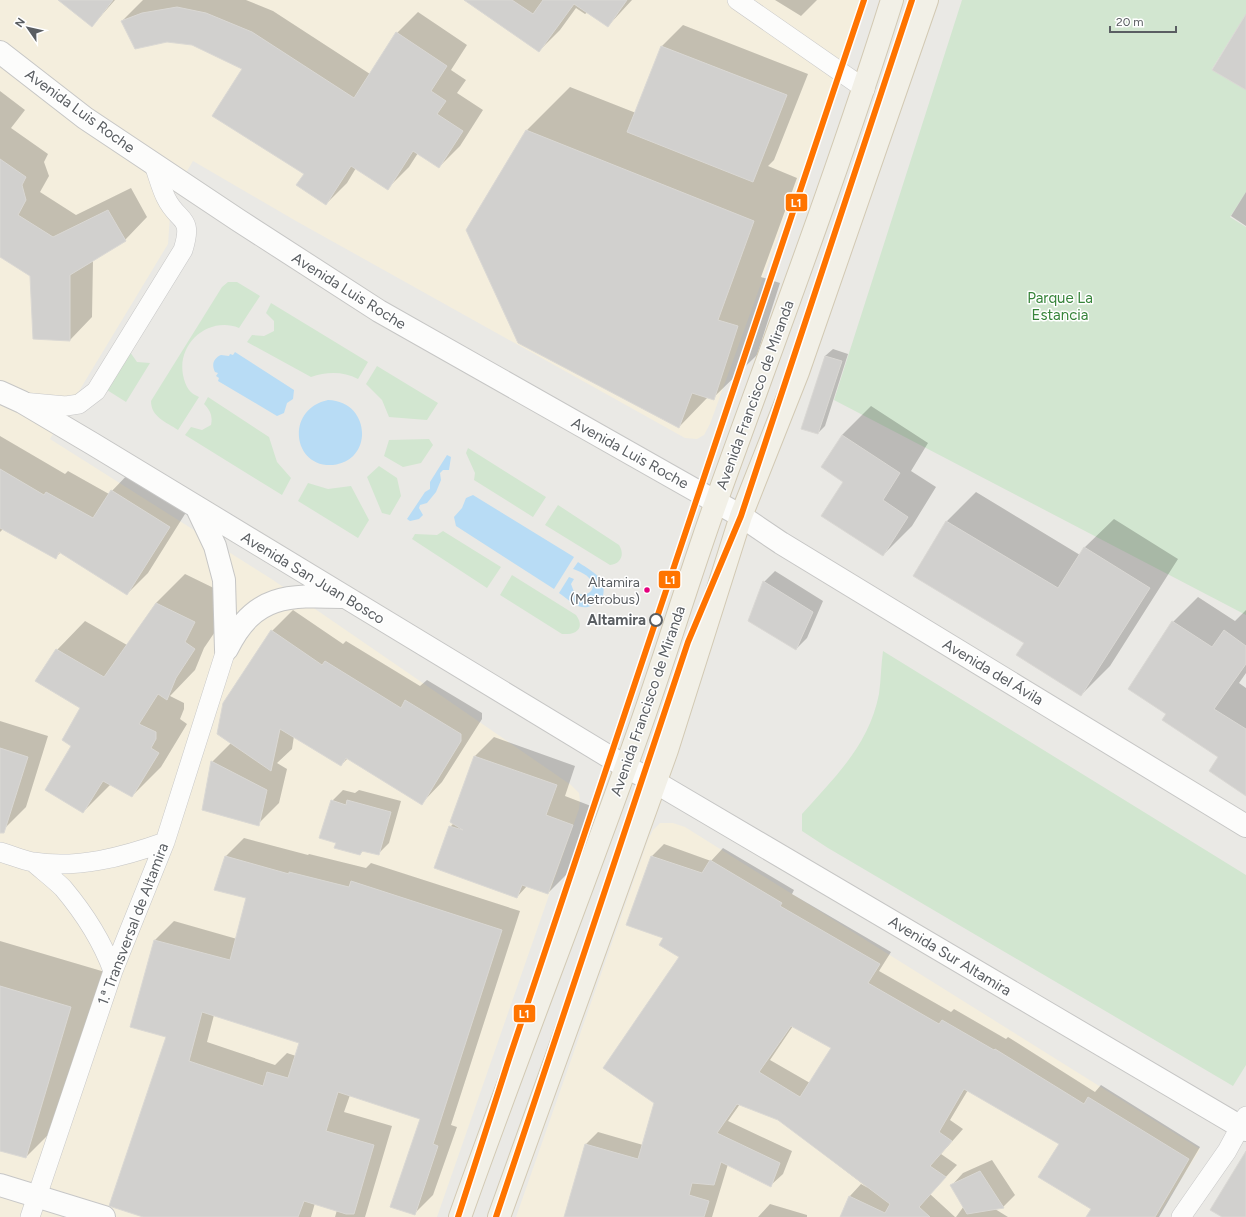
<svg xmlns="http://www.w3.org/2000/svg" width="1246" height="1217" font-family="Figtree,sans-serif">
<style>
.commercial{fill:#f4eedd}
.green{fill:#d2e6d0}
.water{fill:#b8dcf5}
.shadow{fill:#0003;fill-rule:evenodd}
.building{fill:#d1d0ce;stroke:#dad8d4;fill-rule:evenodd}
.lines{fill:none;stroke-linecap:round;stroke-linejoin:round}
.minor-casing{stroke:#c7c7c7;stroke-width:20}
.tertiary-casing{stroke:#c7c7c7;stroke-width:24}
.secondary-casing{stroke:#c6c6c5;stroke-width:24}
.primary-casing{stroke:#d2c9b3;stroke-width:24}
.minor{stroke:#fcfcfb;stroke-width:19}
.tertiary{stroke:#fcfcfb;stroke-width:22}
.secondary{stroke:#fcfcfb;stroke-width:22}
.primary{stroke:#f2f0e7;stroke-width:22}
.metro-1-casing{stroke:#fff;stroke-width:9}
.metro-1{stroke:#ff7400;stroke-width:6}
.bus-dot{fill:#e5007d;stroke:#fff;stroke-width:1.5}
.stop-dot{fill:#fff;stroke:#5a5e62;stroke-width:2}
.labels{text-anchor:middle;stroke-width:3;stroke-linejoin:round;paint-order:stroke}
.bus-label{font-size:14px;fill:#5a5e62;stroke:#fff;text-anchor:end}
.street-label{font-size:15px;fill:#5a5e62;stroke:#fff}
.park-label{font-size:15px;fill:#37843a;stroke:#fff}
.stop-label{font-size:15px;font-weight:bold;fill:#5a5e62;stroke:#fff;text-anchor:end}
.line-badge{stroke:#fff;stroke-width:1.5}
.badge-label{font-size:11px;text-anchor:middle;font-weight:bold;fill:#fff}
</style>
<rect width="100%" height="100%" fill="#eae9e5"/>
<path class="commercial" d="M0,0H864L710,424L704,435L697,439L685,438L296,221L193,161L165,208L170,216L168,244L50,439L273,580L571,785L579,793L580,801L579,809L437,1217H0Z
M660,823H673L685,827L1200,1149L1157,1217H516L648,840L653,830Z"/>
<path class="green" d="M962,0H1246V14L1212,69L1246,89V192L1230,217L1246,227V615L834,400Z
M228,282H237L260,296L239,328C209,316 177,343 183,375C184,380 186,386 189,390C191,393 195,395 199,397L178,430C166,422 151,417 151,401L222,287Z
M271,303L368,362L358,379C343,371 326,372 311,377L247,342L252,335L264,336L274,331V321L266,313Z
M130,352L137,362L150,363L126,402L107,390Z
M377,366L438,403L427,420L389,417L382,400L366,384Z
M208,397L269,437L277,462L291,478L282,495L185,435L191,427L202,430L211,425C213,416 210,410 204,404Z
M429,439L433,445L421,463L403,467L384,456L389,440Z
M468,448L546,497L533,517L474,480L475,473L466,453Z
M379,466L397,478L401,496L390,515L382,513L367,477Z
M308,483L328,489L351,486L369,520L358,538L298,501Z
M558,505L619,545C625,554 621,564 610,565L545,525Z
M443,531L501,567L487,588L412,539L415,534L437,535Z
M512,575L576,615C586,629 575,635 562,634L500,595Z
M883,651L1246,875V1065L1233,1086L828,848L802,831V814C835,777 869,745 879,694C881,680 881,665 883,651Z"/>
<path class="water" d="M235,352L294,390L293,399L287,403L284,413L277,416L218,381L219,378L216,376L218,373L215,372C211,364 214,358 221,355L229,356L230,354L233,355Z
M328,400C371,401 374,461 333,465C292,468 285,409 328,400Z
M447,455L451,457L449,470H443L440,473L441,480L436,492L427,503L420,505L419,508L423,515L419,519L410,521L407,519L425,492L430,489V482Z
M473,495L574,557L554,589L456,526L454,517L462,508L466,498Z
M578,562C591,571 607,577 603,596C585,616 577,606 559,593L569,577L574,579L571,584L574,592C585,599 599,590 590,579C586,574 579,571 573,569Z"/>
<path class="shadow" d="M59,0H115L92,26Z
M143,0H246L273,11L370,74L397,33L418,12L467,45L451,70L466,80L457,93L483,110L460,146L439,167L418,153L409,167L388,188L356,168L347,183L326,204L305,174L244,69L192,44L122,21Z
M466,0H632L608,26L588,12L585,14L576,8L560,30L539,51Z
M775,0H817L801,16Z
M683,25L808,74L774,160L768,166L797,178L761,277L780,283L757,355L713,398L708,397L679,427L527,130L570,87L636,113L662,46Z
M0,91L25,110L11,128L48,154L44,162L49,176L40,192L76,215L131,188L147,217L125,240L93,260L92,317L70,340L31,276L0,256Z
M1246,192V226L1231,216Z
M833,349L848,354L825,426L818,433L802,428L825,356Z
M871,406L928,443L911,471L936,487L912,526L883,555L844,481L842,435Z
M0,436L65,474L68,471L109,494L133,469L190,506L148,573L127,594L61,552L55,558L3,529L0,532Z
M976,492L1080,555L1085,547L1114,519L1178,559L1110,666L1081,695L1025,642L914,575L947,521Z
M775,571L823,601L807,638L796,649L764,582Z
M185,574L224,593L213,612L223,620L204,648L195,670L170,696L184,703V709L180,719L187,724L161,767L132,796L111,784L83,812L72,745L81,708L57,650L85,621L127,645L156,603Z
M1198,597L1235,621L1246,610V673L1239,683L1246,688V794L1219,757L1167,714L1173,622Z
M293,610L343,644L346,641L420,686L427,680L482,713V719L442,782L422,803L348,758L341,765L294,736L292,749L277,763L287,769L279,803L258,824L212,762L231,743L272,631Z
M0,721L48,736L26,807L5,828L0,827Z
M494,737L575,766L565,796L591,806L567,874L548,893L527,886L517,897L450,827L454,823L475,756Z
M343,790L355,793L359,790L401,801L389,843L378,854L364,850L360,854L338,842L332,801Z
M244,838L308,855L309,854L366,868L371,863L520,911L451,1125L457,1127L433,1195L414,1214L421,1118L350,1095L344,1112L392,1126L365,1217H335L337,1210L315,1203L311,1217H146L168,1036L155,940L174,921L237,939L247,898L225,857ZM214,1015L300,1042L296,1056L287,1053L275,1065L207,1042Z
M664,844L711,861L723,848L794,890L792,894L891,952L879,971L951,1012L954,1009L1006,1039L1008,1037L1095,1092L1101,1085L1200,1147L1159,1217H1087L1092,1209L1060,1144L968,1090L950,1120L963,1129L941,1154L957,1165L930,1194L955,1217H841L850,1196L861,1184L868,1188L778,1119L740,1104L728,1121L792,1151L783,1174L771,1185L728,1164L712,1217H565L586,1144L598,1132L643,1145L655,1103L680,957L665,938L627,925L652,856ZM793,1026L833,1048L810,1083L770,1060Z
M0,941L105,972L61,1122L26,1157L0,1149Z
M992,1160L1015,1195L1003,1207L995,1209L1008,1217H956L964,1206L952,1185L963,1173Z
M770,1204L807,1215V1217H758Z"/>
<path class="building" d="M58,0H113L92,27Z
M464,0H512L533,14L543,0H627L608,27L574,4L539,52Z
M177,7L206,13L252,32L354,98L396,32L447,66L431,91L446,101L437,114L463,131L439,168L413,151L388,190L351,166L326,205L296,185L304,174L212,116L242,69L192,45L167,42L135,49L121,21L142,13Z
M1246,14V90L1212,70Z
M661,46L787,95L753,182L627,132Z
M526,130L754,221L718,320L738,326L714,400L692,393L679,428L518,343L466,230Z
M0,159L26,177L22,185L26,200L18,215L53,237L108,210L126,241L70,275V341L33,339L30,276L0,257Z
M825,356L842,361L818,434L801,429Z
M842,435L900,473L883,500L908,517L883,556L821,516L843,482L821,467Z
M0,469L44,495L46,492L93,518L111,490L170,527L127,595L59,552L56,559L0,528Z
M946,521L1058,588L1084,547L1150,588L1081,696L1016,655L1024,643L913,576Z
M763,581L813,612L796,650L748,621Z
M156,603L195,622L185,642L195,649L176,678L167,700L158,694L139,724L156,732V739L151,748L159,753L132,797L103,781L83,813L45,790L71,746L62,740L80,708L35,681L56,649L104,677Z
M1172,621L1212,647L1224,630L1246,646V664L1214,709L1246,729V796L1209,771L1218,757L1162,720L1166,714L1128,689Z
M271,630L322,665L325,661L401,708L405,700L461,734V741L422,805L346,758L341,766L280,729L271,771L217,734L223,703Z
M0,748L28,757L4,833H0Z
M474,756L557,785L546,815L573,825L548,894L522,885L517,898L434,868L449,826L463,830L450,822Z
M211,761L267,790L259,826L202,810Z
M331,800L346,805L347,800L391,812L379,855L362,851L360,855L334,848L336,843L319,838Z
M225,856L289,874V872L349,887L351,881L502,930L433,1144L438,1146L415,1215L390,1207L420,1119L338,1092L326,1131L374,1145L354,1214H346L304,1201L298,1217H143L109,1206L166,1037L130,1027L154,940L230,960L246,898L214,890ZM202,1012L299,1043L288,1078L267,1072L263,1086L189,1061Z
M651,856L702,873L710,860L782,903L780,906L880,964L868,983L939,1024L942,1020L994,1050L995,1049L1084,1104L1088,1097L1189,1159L1155,1217H1086L1091,1209L1038,1177L1059,1144L964,1089L939,1132L952,1141L930,1166L946,1177L919,1207L930,1217H840L849,1196L885,1213L890,1204L778,1120L737,1104L717,1133L780,1163L771,1187L721,1162L714,1185L692,1183L689,1195L709,1201L704,1217H564L585,1144L638,1159L654,1103L603,1068L679,957L659,945L663,938L626,925ZM791,1026L831,1048L800,1097L759,1072Z
M0,986L71,1007L26,1158L0,1151Z
M1246,1151V1217H1222L1210,1210Z
M980,1171L1004,1208L967,1214L950,1185Z"/>
<g class="lines">
<defs>
<path id="minor" d="M737,0L865,89
M22,402L66,406L79,404L96,391L183,250C194,215 178,223 166,198C161,188 158,176 154,165
M0,852C11,855 22,860 33,862C78,869 123,857 165,842
M33,862C42,870 54,879 63,888C84,913 102,941 113,971
M30,1217L113,971L165,842L226,650
M1181,1217L1227,1151L1246,1116"/>
<path id="tertiary" d="M0,1185L104,1217"/>
<path id="secondary" d="M0,52L85,118L238,220L379,311L741,516L781,543L1246,826
M0,392L22,402L93,444L626,767L655,782L1246,1130
M197,508L215,546L224,580L226,650
M227,649C254,594 288,595 343,597"/>
<path id="primary" d="M460,1217C517,1056 580,897 637,736C665,658 688,580 716,502C776,335 839,169 892,0
M499,1217L667,750L741,516L798,372L927,0"/>
</defs>
<use href="#minor" class="minor-casing"/>
<use href="#tertiary" class="tertiary-casing"/>
<use href="#secondary" class="secondary-casing"/>
<use href="#primary" class="primary-casing"/>
<use href="#minor" class="minor"/>
<use href="#tertiary" class="tertiary"/>
<use href="#secondary" class="secondary"/>
<use href="#primary" class="primary"/>
<defs>
<path id="metro-1" d="M458,1217L509,1059L864,0
M496,1217L688,642L741,516L912,0"/>
</defs>
<use href="#metro-1" class="metro-1-casing"/>
<use href="#metro-1" class="metro-1"/>
</g>
<circle class="bus-dot" cx="647" cy="590" r="3.5"/>
<circle class="stop-dot" cx="656" cy="620" r="6"/>
<g class="labels">
<g class="bus-label">
<text x="640" y="587">Altamira<tspan x="640" dy="17">(Metrobus)</tspan></text>
</g>
<g class="street-label">
<text transform="translate(80 111) rotate(36)" y="5">Avenida Luis Roche</text>
<text transform="translate(349 291) rotate(32)" y="5">Avenida Luis Roche</text>
<text transform="translate(755 395) rotate(-70)" y="5">Avenida Francisco de Miranda</text>
<text transform="translate(630 453) rotate(29)" y="5">Avenida Luis Roche</text>
<text transform="translate(313 578) rotate(31)" y="5">Avenida San Juan Bosco</text>
<text transform="translate(993 672) rotate(31)" y="5">Avenida del Ávila</text>
<text transform="translate(648 701) rotate(-71)" y="5">Avenida Francisco de Miranda</text>
<text transform="translate(133 924) rotate(-69)" y="5">1.ª Transversal de Altamira</text>
<text transform="translate(950 956) rotate(31)" y="5">Avenida Sur Altamira</text>
</g>
<g class="park-label">
<text x="1060" y="303">Parque La<tspan x="1060" dy="17">Estancia</tspan></text>
</g>
<g class="stop-label">
<text x="646" y="625">Altamira</text>
</g>
</g>
<g class="line-badge">
<rect x="785" y="193" width="23" height="19" rx="4" fill="#ff7400"/>
<rect x="658" y="570" width="23" height="19" rx="4" fill="#ff7400"/>
<rect x="513" y="1004" width="23" height="19" rx="4" fill="#ff7400"/>
</g>
<g class="badge-label">
<text x="796" y="207">L1</text>
<text x="670" y="584">L1</text>
<text x="524" y="1018">L1</text>
</g>
<g transform="translate(28 28) rotate(304)" stroke="#ffffff" stroke-width="3" paint-order="stroke">
<path d="M0-3L7 15L0 10L-7 15Z" fill="#5a5e62"/>
<text y="-6" font-size="11" font-weight="bold" text-anchor="middle" fill="#5a5e62">N</text>
</g>
<path d="M1110 26v6h66v-6" fill="none" stroke="#5a5e62" stroke-width="2"/>
<text x="1116" y="26" font-size="12" fill="#5a5e62" stroke="#ffffff" stroke-width="3" paint-order="stroke">20 m</text>
</svg>
